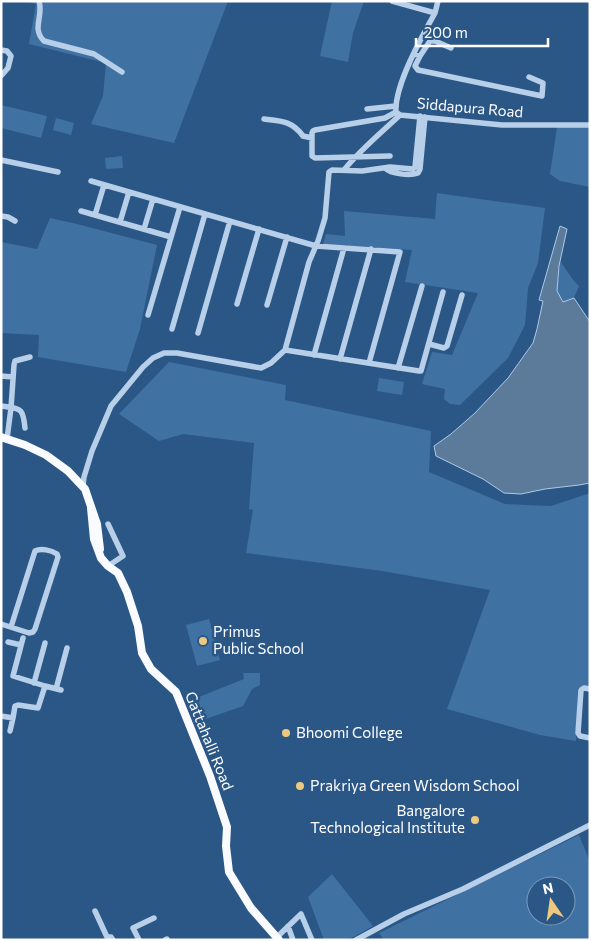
<svg xmlns="http://www.w3.org/2000/svg" width="591" height="941" font-family="Commissioner,sans-serif">
<style>
.green{fill:#4071a3;fill-rule:evenodd}
.water{fill:#5c7a9a;stroke:#accae8}
.lines{fill:none;stroke-linecap:round;stroke-linejoin:round}
.minor{stroke:#b7cfe8;stroke-width:5.5}
.major{stroke:#f9fbfe;stroke-width:8}
.poi-dot{fill:#edc97f;stroke:#2b5787;stroke-width:2}
.labels{text-anchor:middle;stroke-width:5;stroke-linejoin:round;paint-order:stroke}
.street-label{font-size:15px;fill:#fff;stroke:#2b5787}
.poi-label{font-size:15px;fill:#fff;stroke:#2b5787;text-anchor:start}
</style>
<rect width="100%" height="100%" fill="#2b5787"/>
<path class="green" d="M24,1H228L174,143L91,124L103,96L106,63L29,44L36,4Z
M332,1H364L353,33L348,62L320,56Z
M1,105L47,116L41,138L1,128Z
M56,118L74,123L71,135L53,130Z
M590,126V187L560,181L550,174L557,127Z
M122,156L123,168L106,169L105,158Z
M437,193L545,208L538,263L528,288L525,325L508,358L460,405L450,404L444,399L445,389L422,384L432,352L452,355L478,293L405,282L412,250L323,244L326,234L345,236L344,211L435,219Z
M50,218L77,224L157,245L140,329L126,372L38,357L39,335L1,333V242L37,249Z
M560,261L574,281L579,286L574,298L563,302L557,291Z
M169,362L286,385L285,400L431,431L429,472L505,504L551,506L590,493V688H578L576,741L540,735L447,709L490,590L382,571L246,553L253,510L249,509L254,443L183,434L159,441L119,414Z
M379,378L404,382L402,395L377,391Z
M209,619L220,660L197,666L186,625Z
M243,673H260V685L252,689L243,706L197,722L189,701L244,679Z
M579,835L590,862V940H384L379,933ZM536,886H566V916H536Z
M332,874L373,926L348,940H324L308,897Z"/>
<path class="water" d="M560,226L567,229L559,266L557,291L563,302L574,298L590,322V483L579,485L545,489L521,494L504,493L483,479L436,456L434,446L451,434L475,413L508,378L533,343L537,329L543,301L539,300Z"/>
<g class="lines">
<path class="minor" d="M39,1C44,16 31,28 44,41L94,54L122,72
M392,1L435,13
M1,50L7,51L11,56L8,68L1,76
M414,54L420,56L415,66L418,70L542,96L543,83L529,77
M420,56L430,41H435L451,48
M367,109L396,106
M396,112L400,115L502,125H590
M396,112C394,86 422,36 435,13L438,1
M264,119C282,121 292,121 303,136L312,138
M390,156L315,158L312,156V133L313,131L315,130L385,118L396,112
M1,160L58,172
M385,168C391,174 410,176 418,173L420,169L425,117
M344,170C360,150 382,132 400,115
M91,181L316,246L400,252L369,363
M81,211L171,237
M95,215L104,185
M1,216L8,217L15,221
M120,222L129,192
M144,229L153,199
M237,304L259,229
M267,305L287,237
M148,315L180,207
M172,329L205,214
M198,333L230,221
M429,344L444,348L447,346L462,295
M285,350L419,371H421L443,292
M314,355L344,248
M340,359L371,249
M398,368L422,286
M1,376L13,377
M1,406C21,409 23,407 25,428
M7,439L11,408L14,365L15,361L30,357
M83,486L84,477L92,451L111,406L143,367L153,358L164,353H177L261,368L271,363L285,350L309,262L318,241L325,218L329,172L332,170L362,171L390,167L413,169L415,167L420,116
M108,524L123,556L108,566
M1,624L29,633L33,632L35,629L58,557L57,554C51,550 41,548 35,551L11,627
M23,638L13,676L45,686
M8,642L21,645
M34,683L45,643
M56,689L67,648
M590,689L584,688L581,690L578,733L580,736L590,738
M1,716L13,718L15,706L18,705L38,708L45,686L61,690
M10,731L13,718
M95,911L107,937H111L113,940
M288,926L293,940
M277,937L301,914L312,940
M139,940L133,928L154,918
M165,940L167,939
M356,940L404,914L463,889L590,825"/>
<path class="major" d="M1,437L25,445L46,455L68,471L85,489L97,524L100,549
M91,508L94,539L101,558L108,566L118,573L127,592L138,626L142,653L151,669L176,692L210,776L227,827L226,846L229,872L251,908L279,940"/>
</g>
<g class="poi-dot">
<circle cx="203" cy="641" r="5"/>
<circle cx="286" cy="733" r="5"/>
<circle cx="300" cy="786" r="5"/>
<circle cx="475" cy="820" r="5"/>
</g>
<g class="labels">
<g class="street-label">
<text transform="translate(470 108) rotate(5)" y="5">Siddapura Road</text>
<text transform="translate(209 741) rotate(68)" y="5">Gattahalli Road</text>
</g>
<g class="poi-label">
<text x="213" y="637">Primus<tspan x="213" dy="17">Public School</tspan></text>
<text x="296" y="738">Bhoomi College</text>
<text x="310" y="791">Prakriya Green Wisdom School</text>
<text x="465" y="816" text-anchor="end">Bangalore<tspan x="465" dy="17">Technological Institute</tspan></text>
</g>
</g>
<rect width="591" height="941" fill="none" stroke="#ffffff" stroke-width="5"/>
<g transform="translate(551 901) rotate(347)"><circle r="24" fill="#2b5787" stroke="#809ab7"/>
<path d="M0-4L9 19L0 12L-9 19Z" fill="#edc97f"/>
<text y="-8" font-size="14" font-weight="bold" text-anchor="middle" fill="#ffffff">N</text>
</g>
<path d="M416 38v8h132v-8" fill="none" stroke="#ffffff" stroke-width="2.5"/>
<text x="424" y="38" font-size="15" fill="#ffffff" stroke="#2b5787" stroke-width="4" paint-order="stroke">200 m</text>
</svg>
